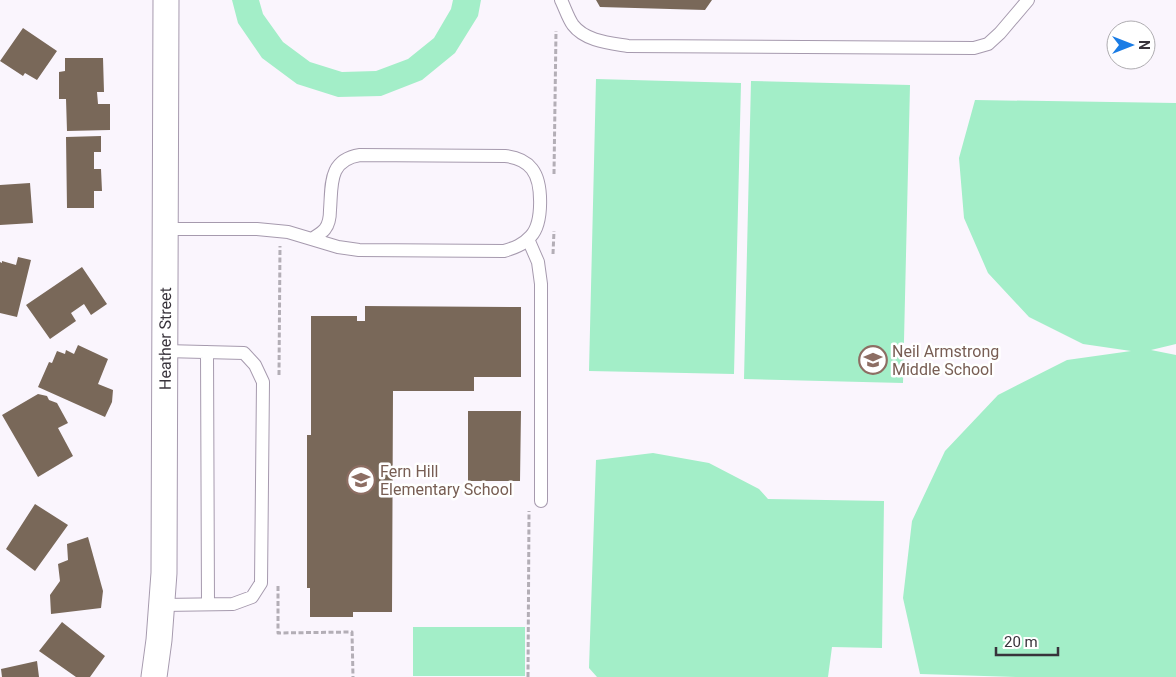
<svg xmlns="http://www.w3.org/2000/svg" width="1176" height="677" font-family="Roboto,sans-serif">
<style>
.green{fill:#a3eec8}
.building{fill:#796859}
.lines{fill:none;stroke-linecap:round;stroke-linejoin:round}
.service-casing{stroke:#a69aae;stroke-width:14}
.minor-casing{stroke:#a69aae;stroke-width:27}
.path{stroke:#b3aeb6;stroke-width:3;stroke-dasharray:5 2.5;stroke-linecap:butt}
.service{stroke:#fff;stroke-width:12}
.minor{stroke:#fff;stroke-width:25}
.labels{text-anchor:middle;stroke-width:5;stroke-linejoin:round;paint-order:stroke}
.street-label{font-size:16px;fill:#38333b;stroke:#fff}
.education-label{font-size:16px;fill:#785e54;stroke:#fff;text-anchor:start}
</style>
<rect width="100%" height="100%" fill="#faf5fd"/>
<path class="green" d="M232,0H259L263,14L283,42L310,62L342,72L376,71L408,59L434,38L451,9L453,0H481L478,16L455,53L422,80L381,96L338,97L297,84L262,58L238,23Z
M596,79L741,83L734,374L589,371Z
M751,81L910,85L903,383L744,379Z
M975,100L1176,103V344L1151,350L1176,355V677H1016L920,674L903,598L912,521L945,451L998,395L1067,360L1131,351L1083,344L1029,317L988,273L964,218L959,158Z
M653,453L709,463L759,489L768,499L884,501L882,648L832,647L828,677H597L589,668L596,460Z
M413,627H525V676H413Z"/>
<path class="building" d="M596,0H712L705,10L600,7Z
M23,28L57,51L37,80L25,73L23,76L0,61Z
M65,58H103L104,92H97L98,104H110V130L67,131L66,99H59V72L65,71Z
M101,136V152H94V169H101L102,191H94V208H67L66,137Z
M30,183L33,223L0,225V185Z
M18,257L31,260L17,317L0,313V262L2,263V261L16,265Z
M82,267L107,304L91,315L84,304L71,313L76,321L50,339L26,305Z
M365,306L521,307V377H474V391H393L392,612H353V617H310V588H307V435H311V316H357V321H365Z
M78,345L108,359L98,384L113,390L112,402L105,417L38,387L49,362L52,363L57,351L65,354L66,350L74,354Z
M38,394L47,396L49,400L57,403L68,423L58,428L73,456L38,477L2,415Z
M468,411H521L520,481H468Z
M35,504L68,525L35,571L6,549Z
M88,537L103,591L101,608L51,614L50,595L60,581L58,564L68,560L67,544Z
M62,622L105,656L90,677H76L39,651Z
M37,661L39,677H2L1,669Z"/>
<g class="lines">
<defs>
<path id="service" d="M561,0C565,8 568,18 573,25C585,41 610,43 628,46L974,48L988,44L1000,33L1028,0
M165,229H257L288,232L338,247L359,250L504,251C514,248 523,245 531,236C543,223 543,183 532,169C525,160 515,157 505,156L360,155C328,160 332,185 330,210C330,216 329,224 325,229C322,233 316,236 312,239
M528,239L538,262L541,284V501
M207,352L208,604
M162,605L233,604L252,597L261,583L263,382L255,365L244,353L165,351"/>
<g id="minor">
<path id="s1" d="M154,677L159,640L164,573L166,0"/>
</g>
</defs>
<use href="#service" class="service-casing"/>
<use href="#minor" class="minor-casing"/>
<path class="path" d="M554,174L556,31
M553,254L554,231
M279,375L280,246
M278,586V633L352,632L353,677
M528,677L529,511"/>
<use href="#service" class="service"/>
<use href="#minor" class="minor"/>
</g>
<defs>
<symbol id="school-ring" viewBox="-11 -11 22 22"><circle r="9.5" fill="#fff" stroke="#8d6e63" stroke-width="1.5"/><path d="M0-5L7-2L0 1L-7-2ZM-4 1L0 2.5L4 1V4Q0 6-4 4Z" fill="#8d6e63"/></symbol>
</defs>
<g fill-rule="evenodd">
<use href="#school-ring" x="857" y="344" width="32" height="32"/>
<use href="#school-ring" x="345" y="464" width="32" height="32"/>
</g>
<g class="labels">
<g class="street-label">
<text dy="6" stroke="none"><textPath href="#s1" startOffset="339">Heather Street</textPath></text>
</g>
<g class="education-label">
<text x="892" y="357">Neil Armstrong<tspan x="892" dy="18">Middle School</tspan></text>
<text x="380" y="477">Fern Hill<tspan x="380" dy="18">Elementary School</tspan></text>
</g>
</g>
<g transform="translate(1131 45) rotate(90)"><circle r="24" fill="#ffffff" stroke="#afadb1"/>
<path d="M0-4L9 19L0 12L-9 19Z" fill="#1a7ce5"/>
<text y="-8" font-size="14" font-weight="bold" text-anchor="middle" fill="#38333b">N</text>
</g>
<path d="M996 647v8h62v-8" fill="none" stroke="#38333b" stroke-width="2.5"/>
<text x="1004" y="647" font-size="15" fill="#38333b" stroke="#ffffff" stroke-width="4" paint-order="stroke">20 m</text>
</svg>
